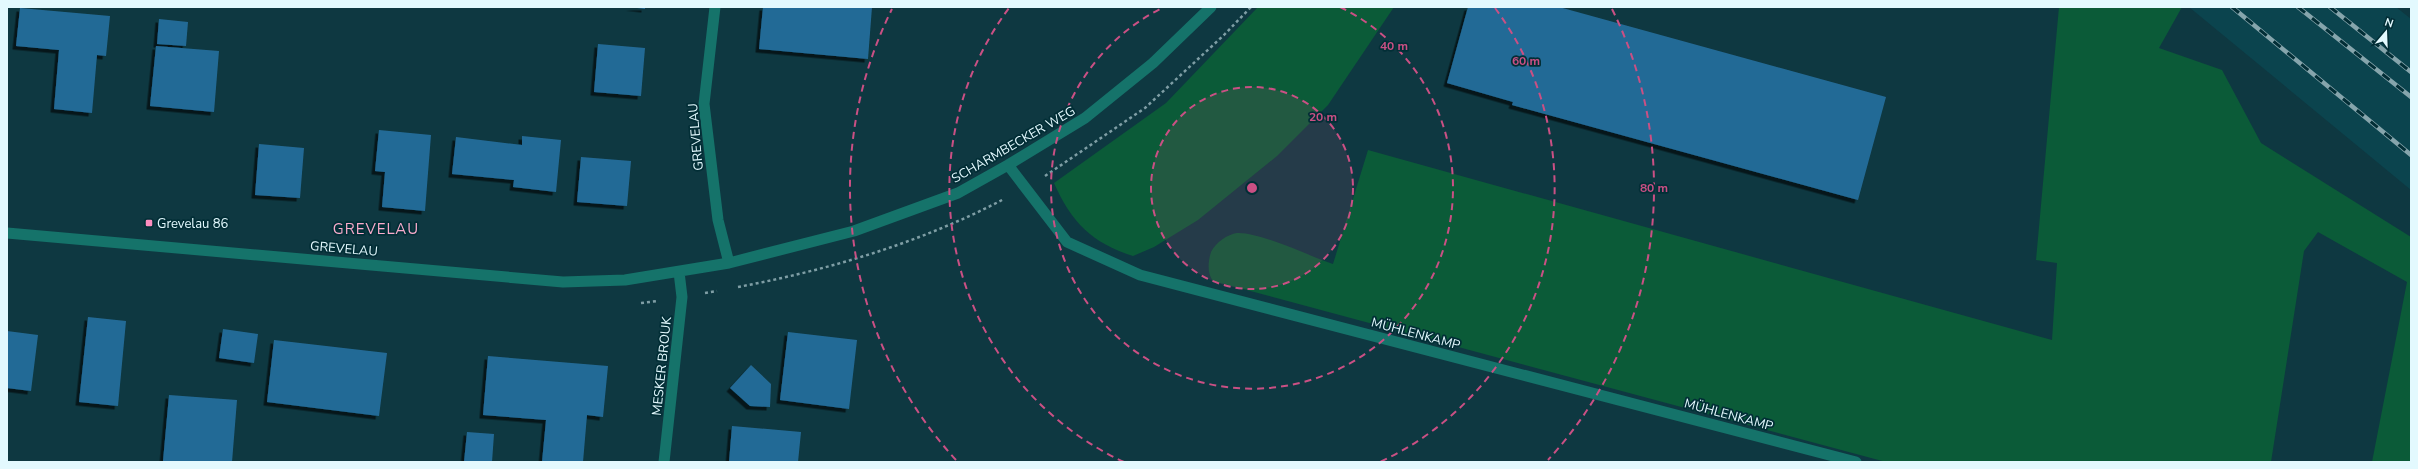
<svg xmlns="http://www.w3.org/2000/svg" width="2418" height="469" font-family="'Nunito Sans',sans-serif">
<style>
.built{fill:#0b444e}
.green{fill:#0b5b38}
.building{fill:#246a96;filter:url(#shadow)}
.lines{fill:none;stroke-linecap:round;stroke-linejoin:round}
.path{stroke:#7f9ea5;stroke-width:2.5;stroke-dasharray:3 3;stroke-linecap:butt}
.minor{stroke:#15736a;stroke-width:11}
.rail-casing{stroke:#86a5ac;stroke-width:4.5}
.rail{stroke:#022e36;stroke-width:3;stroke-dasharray:9;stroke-linecap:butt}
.ring{fill:none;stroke:#ca5084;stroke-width:2;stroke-dasharray:7 5}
.poi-dot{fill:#fd8ec0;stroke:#022e36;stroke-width:1.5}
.labels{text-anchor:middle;stroke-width:3.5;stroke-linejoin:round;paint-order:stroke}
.street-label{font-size:13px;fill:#e3f9fe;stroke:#022e36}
.poi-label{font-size:13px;fill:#e3f9fe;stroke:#022e36;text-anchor:start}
.quarter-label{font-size:15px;letter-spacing:1px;fill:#faaccc;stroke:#022e36}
.centre{fill:#ca5084;stroke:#022e36;stroke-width:2}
.ring-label{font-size:12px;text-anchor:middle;font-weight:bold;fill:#ca5084;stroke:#022e36;stroke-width:3.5;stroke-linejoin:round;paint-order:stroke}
</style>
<defs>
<filter id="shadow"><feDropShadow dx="-3.5" dy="3.5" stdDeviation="0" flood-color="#0009"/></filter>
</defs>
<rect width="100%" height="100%" fill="#0e3841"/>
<path class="built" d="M2189,7H2396L2411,19V190Z"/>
<path class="green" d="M1258,7H1394L1328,105L1277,156L1198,220L1154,247L1133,256C1092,243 1071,222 1054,183L1166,103Z
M2059,7H2182L2159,48L2222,70L2261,143L2411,237V462H2372L2407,282L2318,232L2304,251L2271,462H1886L1213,281C1207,273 1208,262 1211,252C1215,243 1228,234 1237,233C1260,232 1309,256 1333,264L1368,150L2052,340L2057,263L2036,260Z"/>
<path class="building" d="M629,7H645V9Z
M763,7H872L868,59L759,49Z
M1468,7H1559L1886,97L1858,200L1512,105L1513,102L1447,83Z
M20,8L110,16L106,56L97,55L92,113L54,109L59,50L16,46Z
M159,19L188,22L186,46L157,44Z
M598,44L645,48L641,96L594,92Z
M156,46L219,51L214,112L150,106Z
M379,130L431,135L425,211L382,207L385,172L375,171Z
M522,136L561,140L556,192L513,187L514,180L452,174L456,137L522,145Z
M259,144L304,148L300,198L255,195Z
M581,157L631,161L627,206L577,202Z
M88,317L126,321L118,406L79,402Z
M223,329L258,334L254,363L219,358Z
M7,331L38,335L31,391L7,388Z
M788,332L857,340L849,409L780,400Z
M274,340L387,353L379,416L267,402Z
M488,356L608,366L603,417L587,415L583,462H542L546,420L483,415Z
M751,365L771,384L770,407L750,406L730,388Z
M169,395L237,400L232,462L163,461Z
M732,426L801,432L798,462H729Z
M467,432L494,434L492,462H464Z"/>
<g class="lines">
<path class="path" d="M1045,176L1145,108L1224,35L1251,7
M738,287C829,270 922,242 1004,199
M705,293L717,291
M641,303L658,301"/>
<path class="minor" d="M715,7L704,104L718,220L729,263
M1008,165L1067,242L1140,275L1856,462
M7,233L563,282L625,280L729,263L854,231L958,193L1008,165L1085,118L1153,63L1211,7
M664,462L682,297L679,272"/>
<defs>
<path id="rail" d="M2232,7L2411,155
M2298,7L2411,97
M2330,7L2411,72"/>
</defs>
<use href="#rail" class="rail-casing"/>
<use href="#rail" class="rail"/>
</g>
<circle cx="1252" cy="188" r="101" fill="#ca5084" fill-opacity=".12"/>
<g class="ring">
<circle cx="1252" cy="188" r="101"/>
<path d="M1340 7A201 201 0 1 1 1164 7"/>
<path d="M1124 462A302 302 0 0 1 1009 8M1495 8A302 302 0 0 1 1380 462"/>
<path d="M956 460A402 402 0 0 1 892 9M1612 9A402 402 0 0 1 1548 460"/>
</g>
<rect class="poi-dot" x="145" y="219" width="8" height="8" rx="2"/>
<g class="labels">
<g class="street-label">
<text transform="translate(695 137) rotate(-95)" y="5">GREVELAU</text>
<text transform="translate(1013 144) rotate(-30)" y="5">SCHARMBECKER WEG</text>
<text transform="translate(344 248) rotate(5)" y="5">GREVELAU</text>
<text transform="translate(1416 333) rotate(15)" y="5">MÜHLENKAMP</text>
<text transform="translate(661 366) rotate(-84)" y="5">MESKER BROUK</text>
<text transform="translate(1729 414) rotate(15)" y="5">MÜHLENKAMP</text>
</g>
<g class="poi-label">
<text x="157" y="228">Grevelau 86</text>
</g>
<g class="quarter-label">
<text x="376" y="234">GREVELAU</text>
</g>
</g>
<circle cx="1252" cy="188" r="6" class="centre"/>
<g class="ring-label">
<text x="1394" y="50">40 m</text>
<text x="1526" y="65">60 m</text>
<text x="1323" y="121">20 m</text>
<text x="1654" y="192">80 m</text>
</g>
<rect width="2418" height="469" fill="none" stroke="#e3f9fe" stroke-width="16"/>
<g transform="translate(2386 32) rotate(19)" stroke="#022e36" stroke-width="3" paint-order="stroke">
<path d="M0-3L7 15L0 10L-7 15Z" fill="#e3f9fe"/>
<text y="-6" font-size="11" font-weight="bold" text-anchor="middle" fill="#e3f9fe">N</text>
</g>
</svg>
